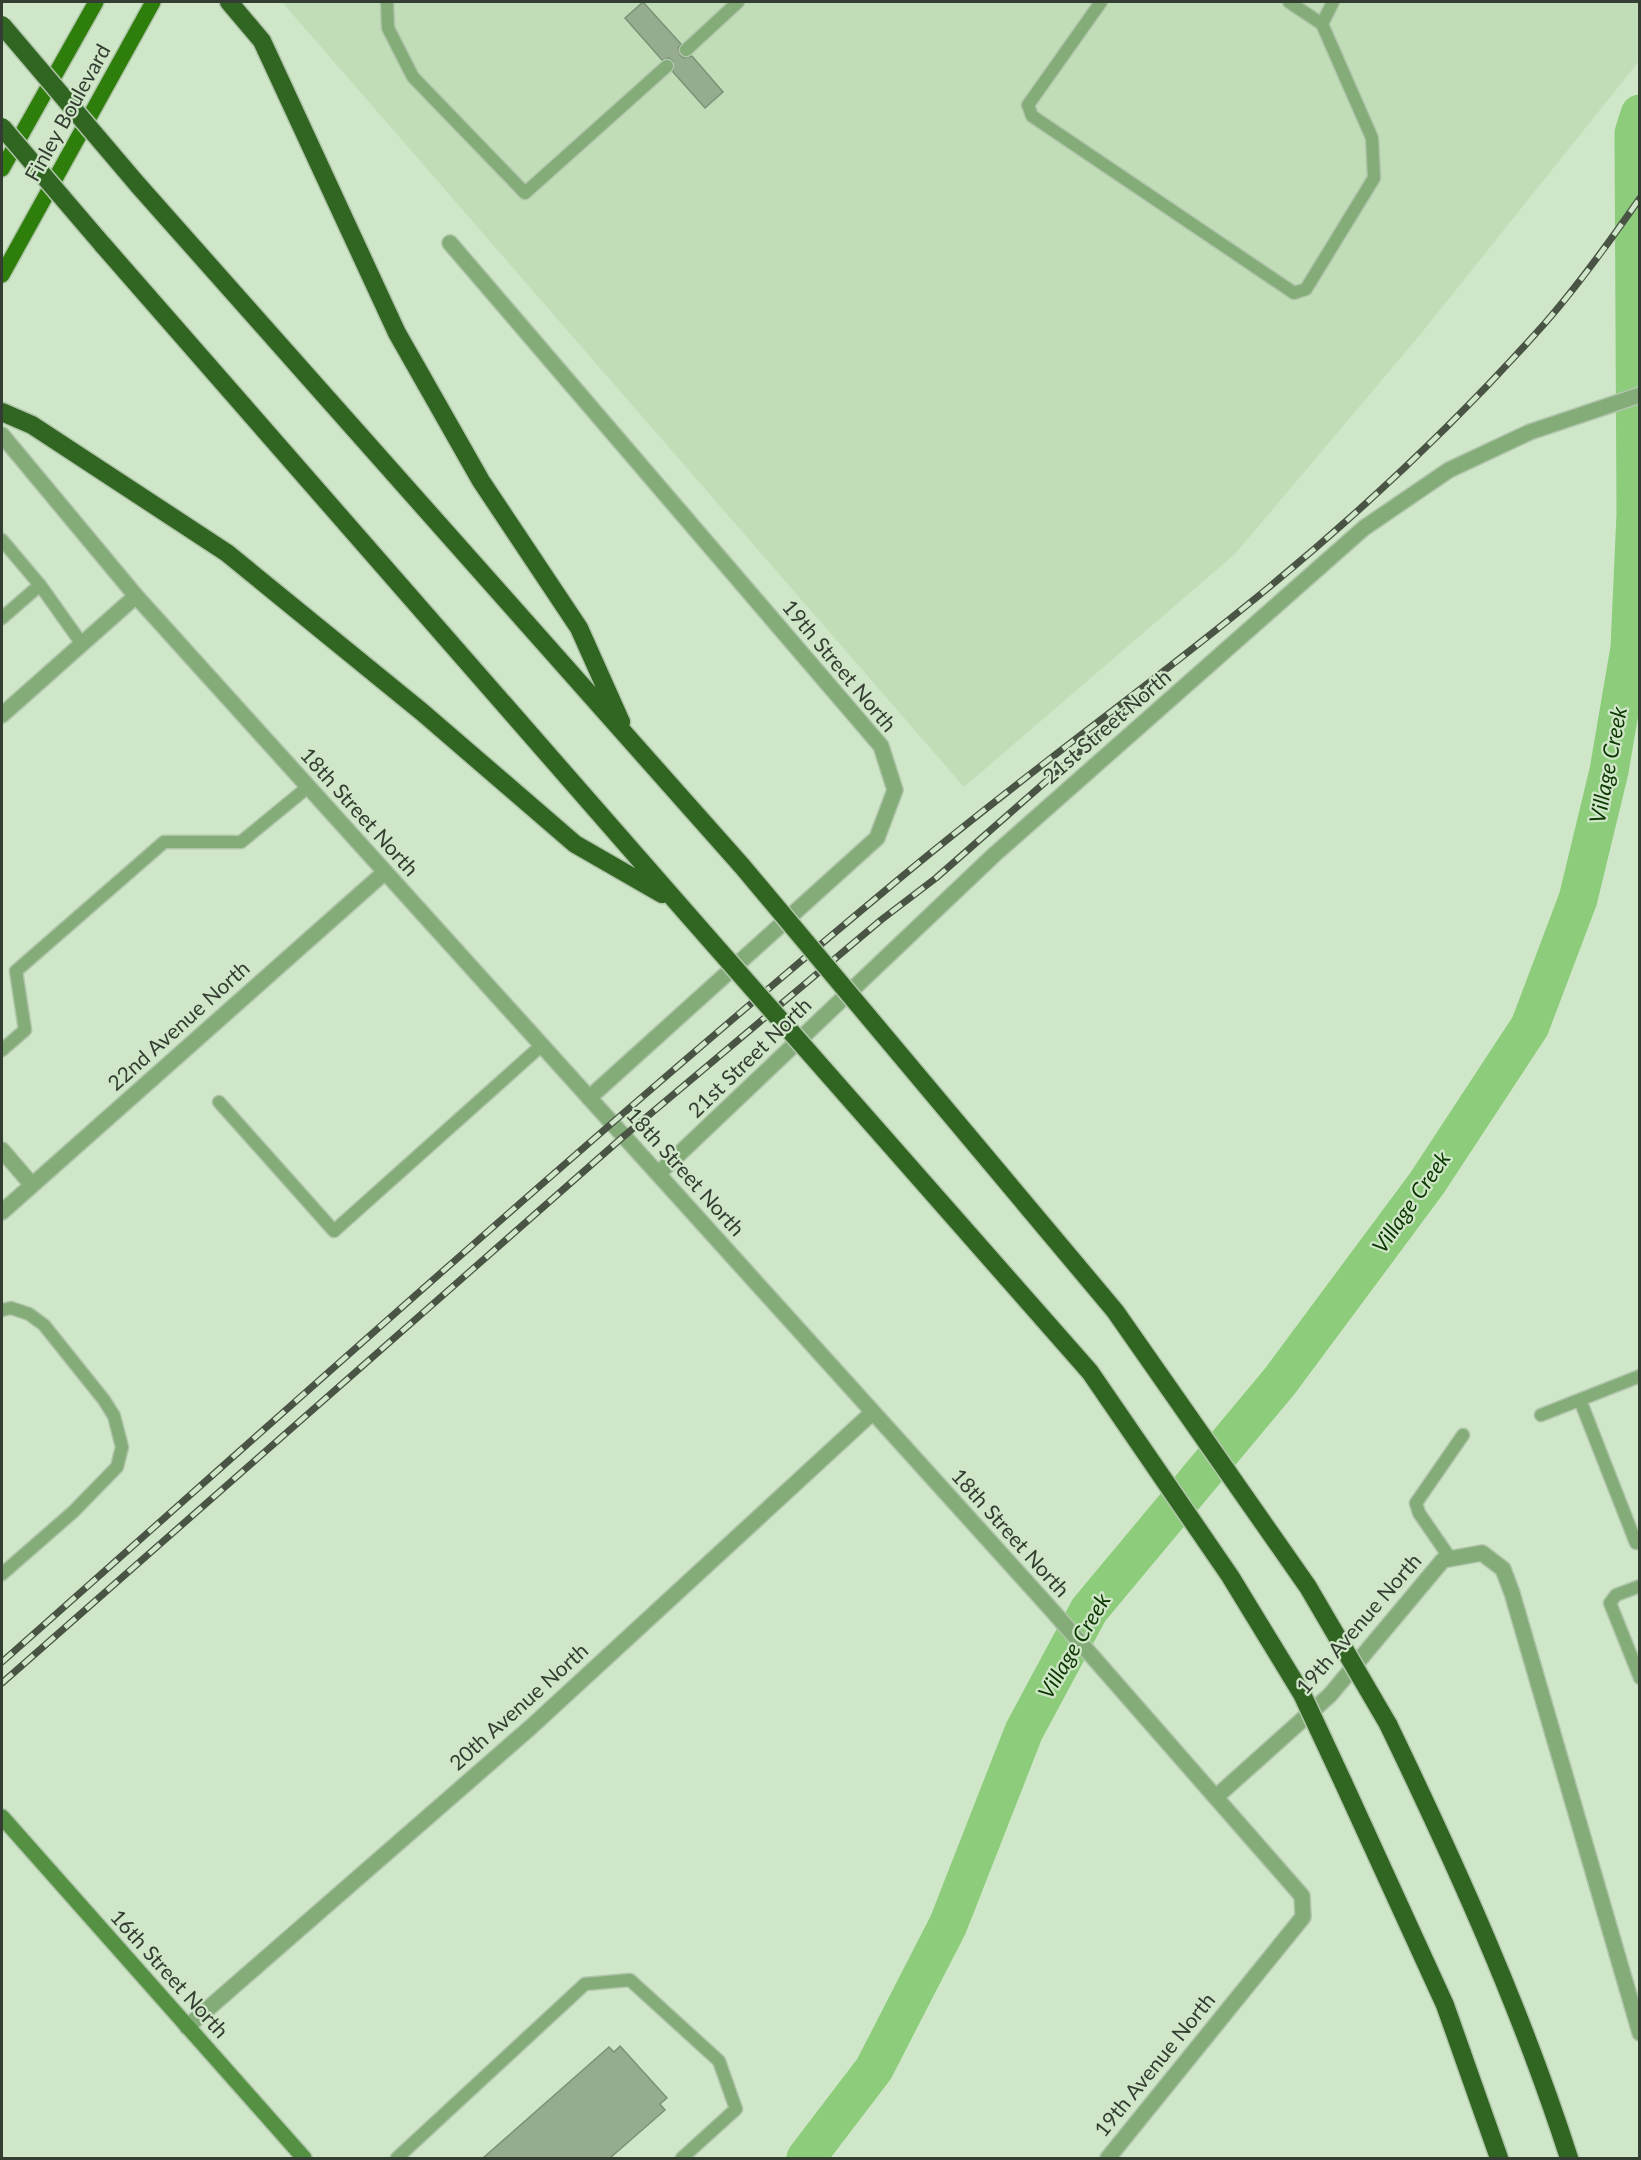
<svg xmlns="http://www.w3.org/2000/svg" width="1641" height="2160" font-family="Lato,sans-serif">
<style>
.built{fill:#c0ddb8}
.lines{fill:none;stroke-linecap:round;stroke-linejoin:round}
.river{stroke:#8ccc7b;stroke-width:39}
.building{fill:#95ac8f;stroke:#7b9276;stroke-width:1.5}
.lane-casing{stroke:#b0c5aa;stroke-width:15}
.street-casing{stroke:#b0c5aa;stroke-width:18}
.secondary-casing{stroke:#b0c5aa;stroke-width:18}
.primary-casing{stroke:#b0c5aa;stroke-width:18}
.highway-casing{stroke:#b0c5aa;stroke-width:21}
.lane{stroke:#83ac79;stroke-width:12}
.street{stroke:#83ac79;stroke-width:15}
.secondary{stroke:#549143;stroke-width:15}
.primary{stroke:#2d7e0a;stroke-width:15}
.highway{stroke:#316522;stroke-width:18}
.rail-casing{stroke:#495445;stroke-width:7}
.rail{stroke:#cfe7c8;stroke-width:4.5;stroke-dasharray:14;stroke-linecap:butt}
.highway-bridge-casing{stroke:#b0c5aa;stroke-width:21;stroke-linecap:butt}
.highway-bridge{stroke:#316522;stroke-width:18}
.labels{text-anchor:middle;stroke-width:4.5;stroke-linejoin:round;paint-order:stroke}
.street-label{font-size:21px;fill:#343d31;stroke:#cfe7c8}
.water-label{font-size:22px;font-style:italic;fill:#0b3600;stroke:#cfe7c8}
</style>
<rect width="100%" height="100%" fill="#cfe7c8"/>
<path class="built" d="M282,2H1639L1640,60L1419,336L1235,554L964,787Z"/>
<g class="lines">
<path class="river" d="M806,2158L874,2069L948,1925L1024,1731L1089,1610L1280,1381L1427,1183L1530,1026L1578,899L1609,771L1630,648L1636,514L1634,133L1640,114"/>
</g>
<path class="building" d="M643,2L681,44L678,48L680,55L684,58L692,56L723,92L705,108L673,72V61L669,58L662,60L625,18Z
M620,2046L667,2098L660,2104L665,2110L610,2158H483L609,2047L614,2052Z"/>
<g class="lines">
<defs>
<path id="lane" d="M387,2L388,28L413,77L525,193L667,66
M1101,2L1028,105L1032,116L1294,293L1306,289L1374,178L1372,138L1322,24
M1289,2L1322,24L1333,2
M686,50L738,2
M2,540L40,585L2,618
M40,585L82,644
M2,1050L25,1030L16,971L164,842H241L308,787
M219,1102L334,1231L542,1045
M2,1310L11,1308L29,1314L44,1325L104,1400L114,1416L122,1447L117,1467L73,1512L2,1574
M1580,1400L1636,1543
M1541,1415L1640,1376
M1450,1558L1419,1513L1416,1503L1463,1435
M1640,1586L1616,1595L1610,1603L1640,1678
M397,2158L585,1984L630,1980L719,2061L736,2109L682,2158"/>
<path id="street" d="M450,243L881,746L895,790L877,838L589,1098
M2,435L136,596L1050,1608L1302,1896L1303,1917L1108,2158
M2,715L136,596
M2,1150L32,1185
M658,1174L995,854L1364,528L1449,470L1530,432L1640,395
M2,1212L385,872
M1216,1797L1330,1695L1443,1560L1482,1553L1503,1569L1512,1593L1640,2033
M187,2027L531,1727L873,1412"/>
<path id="secondary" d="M2,1817L304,2158"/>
<path id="primary" d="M2,169L96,2
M2,275L153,2"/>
<path id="highway" d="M229,2L262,41L397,333L481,481L579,628L621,722
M138,185L742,866
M102,244L689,916
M2,412L32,425L227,553L422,712L575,844L662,894
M1388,1724C1456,1865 1521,2009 1569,2158
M1343,1782L1445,2005L1499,2158"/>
</defs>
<use href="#lane" class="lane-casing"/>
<use href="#street" class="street-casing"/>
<use href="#secondary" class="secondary-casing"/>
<use href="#primary" class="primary-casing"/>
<use href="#highway" class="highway-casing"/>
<use href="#lane" class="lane"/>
<use href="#street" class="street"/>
<use href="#secondary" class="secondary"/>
<use href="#primary" class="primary"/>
<use href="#highway" class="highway"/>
<defs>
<path id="rail" d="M2,1662C297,1401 590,1136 893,884C1006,789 1126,703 1241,610C1349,523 1454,426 1546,322C1580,283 1610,241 1640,198
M2,1683L624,1136L881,920L936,878L1141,698"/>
</defs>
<use href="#rail" class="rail-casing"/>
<use href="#rail" class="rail"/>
<defs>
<path id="highway-bridge" d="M2,25L138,185
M2,127L102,244
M742,866L1115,1311L1308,1587L1388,1724
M689,916L1090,1372L1230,1576L1302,1694L1343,1782"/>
</defs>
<use href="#highway-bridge" class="highway-bridge-casing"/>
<use href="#highway-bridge" class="highway-bridge"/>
</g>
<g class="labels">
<g class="street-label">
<text transform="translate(68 113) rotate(-61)" y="7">Finley Boulevard</text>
<text transform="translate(839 666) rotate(50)" y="7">19th Street North</text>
<text transform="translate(1107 727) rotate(-41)" y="7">21st Street North</text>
<text transform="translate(359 812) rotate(48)" y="7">18th Street North</text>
<text transform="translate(179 1026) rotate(-42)" y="7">22nd Avenue North</text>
<text transform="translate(750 1058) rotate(-44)" y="7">21st Street North</text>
<text transform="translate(685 1172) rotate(48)" y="7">18th Street North</text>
<text transform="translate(1010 1533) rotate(48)" y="7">18th Street North</text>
<text transform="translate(1359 1624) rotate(-49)" y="7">19th Avenue North</text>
<text transform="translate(519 1707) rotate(-42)" y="7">20th Avenue North</text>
<text transform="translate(169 1974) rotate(48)" y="7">16th Street North</text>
<text transform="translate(1155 2065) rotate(-51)" y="7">19th Avenue North</text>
</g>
<g class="water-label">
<text transform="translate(1608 765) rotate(-79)" y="8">Village Creek</text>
<text transform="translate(1411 1202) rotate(-55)" y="8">Village Creek</text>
<text transform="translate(1074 1646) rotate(-59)" y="8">Village Creek</text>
</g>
</g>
<rect width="1641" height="2160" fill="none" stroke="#343d31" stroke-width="6"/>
</svg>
